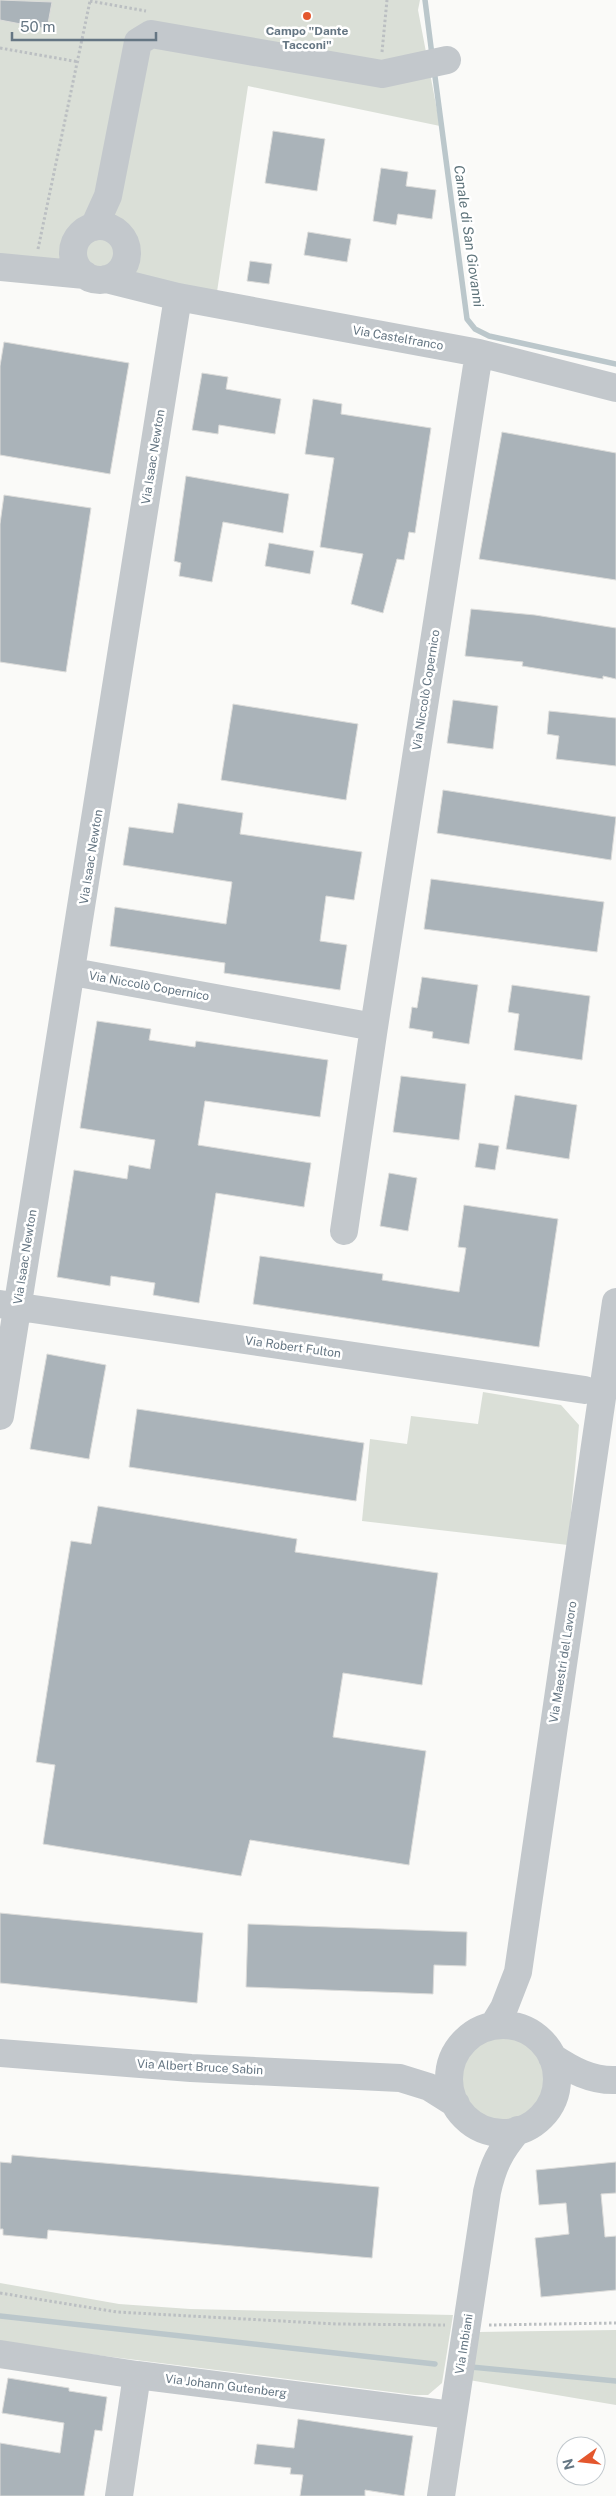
<svg xmlns="http://www.w3.org/2000/svg" width="616" height="2496" font-family="'Public Sans',sans-serif">
<style>
.green{fill:#dadfd7}
.lines{fill:none;stroke-linecap:round;stroke-linejoin:round}
.stream{stroke:#bbc7cb;stroke-width:5.5}
.building{fill:#aab3b9;stroke:#dcdcda}
.path{stroke:#bbbfc2;stroke-width:3;stroke-dasharray:2.5 2.5;stroke-linecap:butt}
.minor{stroke:#c3c8cc;stroke-width:28}
.poi-dot{fill:#e4572e;stroke:#fff;stroke-width:2}
.labels{text-anchor:middle;stroke-width:5;stroke-linejoin:round;paint-order:stroke}
.poi-label{font-size:12px;font-weight:bold;fill:#657683;stroke:#fff}
.street-label{font-size:12px;fill:#657683;stroke:#fff}
.water-label{font-size:14px;font-style:italic;fill:#60757c;stroke:#fff}
</style>
<rect width="100%" height="100%" fill="#fafaf8"/>
<path class="green" d="M0,0H420L418,10L440,126L248,86L215,305L0,267Z
M483,1392L561,1405L579,1425L568,1545L362,1521L370,1439L407,1444L411,1416L478,1424Z
M462 2079a41 41 0 1 1 82 0a41 41 0 1 1-82 0Z
M0,2283L119,2304L190,2309L453,2315L442,2383L428,2395H415L0,2343Z
M616,2330V2405L469,2380L479,2332Z"/>
<g class="lines">
<path class="stream" d="M425,0L432,55
M434,69L467,319L475,329L489,336L616,364
M0,2316L435,2364
M471,2367L616,2381"/>
</g>
<path class="building" d="M0,0L52,2L47,29L0,20Z
M273,131L325,139L317,191L265,183Z
M381,168L408,172L406,186L436,190L432,219L398,214L396,225L373,221Z
M308,232L351,239L347,262L304,255Z
M250,261L272,264L269,284L247,281Z
M4,342L129,363L110,474L0,455V366Z
M202,373L228,377L226,389L281,399L275,434L219,425L218,434L192,430Z
M313,399L342,404L341,414L431,428L415,533L409,532L404,560L397,559L383,613L351,604L363,554L320,547L334,458L305,454Z
M502,432L616,453V580L479,559Z
M186,476L289,494L283,533L223,522L212,582L179,576L181,563L174,561Z
M4,495L91,508L66,672L0,662V524Z
M269,543L314,551L310,574L265,566Z
M471,609L535,615L616,628V679L603,676V679L522,666L523,662L465,656Z
M453,700L498,706L493,749L447,743Z
M233,704L358,724L346,800L221,780Z
M549,711L616,718V766L556,759L559,736L547,734Z
M443,790L616,817L611,860L437,833Z
M178,803L243,813L240,834L362,852L354,900L326,896L320,941L347,945L340,990L224,973L225,963L110,946L115,907L226,924L232,882L123,865L129,827L173,833Z
M431,879L604,902L597,952L424,929Z
M422,977L478,985L469,1044L432,1038L433,1032L409,1028L412,1007L417,1008Z
M512,985L590,996L582,1060L514,1050L519,1014L508,1012Z
M97,1021L151,1029L149,1040L195,1047L196,1041L328,1060L320,1117L205,1101L198,1145L311,1163L304,1207L216,1193L199,1303L153,1295L155,1283L111,1276L110,1286L57,1277L74,1170L127,1179L129,1165L150,1169L155,1140L80,1128Z
M401,1076L466,1084L459,1140L393,1132Z
M515,1095L577,1105L569,1159L506,1149Z
M479,1143L499,1146L495,1170L475,1167Z
M389,1173L417,1178L408,1231L380,1226Z
M464,1205L558,1219L539,1347L253,1304L260,1256L383,1274L382,1280L459,1292L466,1248L458,1247Z
M47,1354L106,1365L89,1459L30,1449Z
M137,1409L364,1443L356,1501L129,1467Z
M98,1506L297,1539L295,1552L438,1573L422,1685L343,1673L333,1737L426,1751L409,1865L250,1840L241,1876L43,1844L55,1765L36,1762L64,1583L71,1541L91,1544Z
M0,1913L203,1933L197,2003L0,1983Z
M248,1924L467,1932L466,1966L434,1965L433,1994L246,1987Z
M12,2155L379,2187L372,2258L48,2230L47,2239L3,2235V2229H0V2162L11,2163Z
M616,2162V2193L601,2194L605,2237L616,2236V2290L541,2297L535,2238L569,2234L566,2203L539,2205L536,2170Z
M8,2378L69,2388V2391L107,2397L102,2431L95,2430L84,2496H0V2443L60,2453L64,2423L2,2413Z
M298,2419L413,2436L404,2496L365,2490V2496H300L303,2475L290,2474L291,2468L254,2464L257,2444L294,2448Z"/>
<g class="lines">
<path class="path" d="M90,1L146,11
M0,48L79,62
M382,52L387,0
M38,249L90,1
M0,2293L117,2312L336,2324L445,2325
M489,2325L616,2323"/>
<path class="minor" d="M73 253a27 27 0 1 1 54 0a27 27 0 1 1-54 0Z
M94,227L108,196L138,42L151,34L382,74L447,60
M0,267L85,275
M106,279L178,297L479,353L616,388
M73,972L374,1027L479,353
M344,1231L374,1027
M0,1304L585,1390
M0,1416L178,297
M449 2079a54 54 0 1 1 108 0a54 54 0 1 1-108 0Z
M493,2026L504,2008L518,1972L616,1302
M0,2053L191,2068L400,2078L429,2087L456,2104
M552,2057C572,2070 591,2081 616,2080
M0,2354L137,2375L452,2415
M119,2496L137,2375
M441,2496L487,2192C493,2165 500,2151 518,2130"/>
</g>
<circle class="poi-dot" cx="307" cy="16" r="5"/>
<g class="labels">
<g class="poi-label">
<text x="307" y="35">Campo "Dante<tspan x="307" dy="14">Tacconi"</tspan></text>
</g>
<g class="street-label">
<text transform="translate(398 338) rotate(10)" y="4">Via Castelfranco</text>
<text transform="translate(153 457) rotate(-81)" y="4">Via Isaac Newton</text>
<text transform="translate(426 690) rotate(-81)" y="4">Via Niccolò Copernico</text>
<text transform="translate(91 857) rotate(-81)" y="4">Via Isaac Newton</text>
<text transform="translate(149 986) rotate(10)" y="4">Via Niccolò Copernico</text>
<text transform="translate(25 1257) rotate(-81)" y="4">Via Isaac Newton</text>
<text transform="translate(293 1347) rotate(8)" y="4">Via Robert Fulton</text>
<text transform="translate(563 1662) rotate(-81)" y="4">Via Maestri del Lavoro</text>
<text transform="translate(200 2067) rotate(3)" y="4">Via Albert Bruce Sabin</text>
<text transform="translate(464 2344) rotate(-81)" y="4">Via Imbiani</text>
<text transform="translate(226 2386) rotate(7)" y="4">Via Johann Gutenberg</text>
</g>
<g class="water-label">
<text transform="translate(469 236) rotate(82)" y="5">Canale di San Giovanni</text>
</g>
</g>
<g transform="translate(581 2461) rotate(255)"><circle r="24" fill="#ffffff" stroke="#c1c8cd"/>
<path d="M0-4L9 19L0 12L-9 19Z" fill="#e4572e"/>
<text y="-8" font-size="14" font-weight="bold" text-anchor="middle" fill="#657683">N</text>
</g>
<path d="M12 32v8h144v-8" fill="none" stroke="#657683" stroke-width="2.5"/>
<text x="20" y="32" font-size="15" fill="#657683" stroke="#ffffff" stroke-width="4" paint-order="stroke">50 m</text>
</svg>
